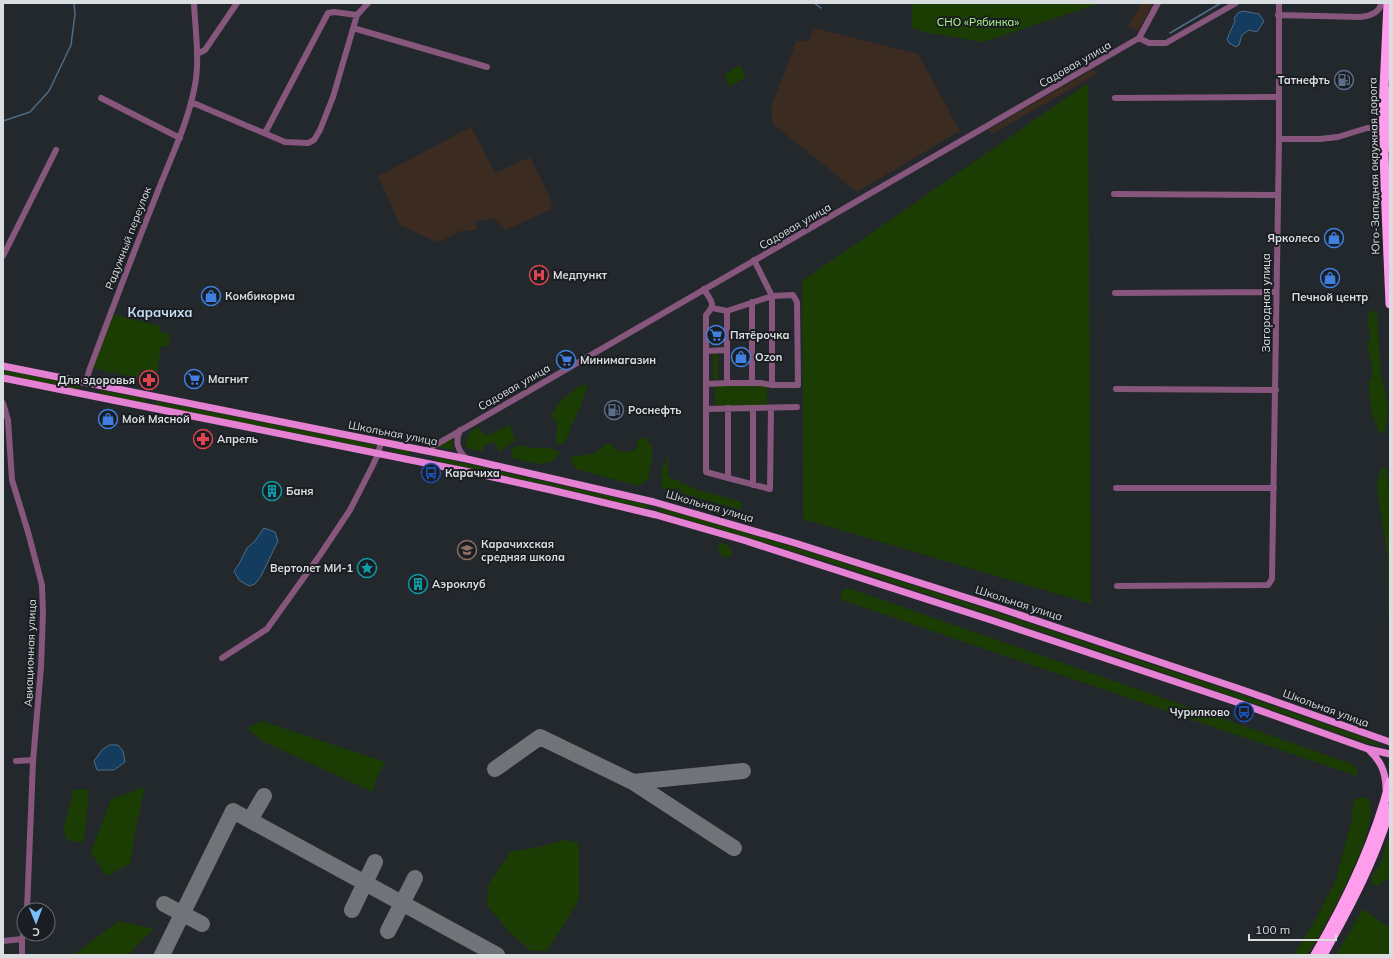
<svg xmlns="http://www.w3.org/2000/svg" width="1393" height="958" font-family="Mulish,sans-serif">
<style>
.industrial{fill:#3b2b20}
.green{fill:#1b3d04}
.water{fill:#133c5f;stroke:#4e6c86}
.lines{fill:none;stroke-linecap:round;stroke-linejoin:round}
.stream{stroke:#4e6c86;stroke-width:1.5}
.taxiway{stroke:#707478;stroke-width:16}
.minor{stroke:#86567d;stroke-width:6}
.major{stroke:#e581d3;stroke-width:7}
.highway{stroke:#fe9dec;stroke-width:9}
.labels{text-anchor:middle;stroke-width:4;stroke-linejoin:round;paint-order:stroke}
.park-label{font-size:11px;fill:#b3fb8e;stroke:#1a1e23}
.street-label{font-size:11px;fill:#d9dde0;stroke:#1a1e23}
.poi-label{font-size:11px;font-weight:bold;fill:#d9dde0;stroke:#1a1e23;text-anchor:start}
.quarter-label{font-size:13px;font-weight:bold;fill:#c6def5;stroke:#1a1e23}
</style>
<rect width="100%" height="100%" fill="#23282d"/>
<path class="industrial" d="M1141,3H1153L1138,31L1128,27Z
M814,28L918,54L960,131L857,192L773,124L771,108L796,42L809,40Z
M1094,69L1097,74L992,134L989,129Z
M471,127L495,173L530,157L550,197L552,209L506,230L494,219L475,221L477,230L461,231L440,242L432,240L400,225L378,176Z"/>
<path class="green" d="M912,3H1101L983,42L923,32L912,27Z
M740,65L746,77L730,87L724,75Z
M1088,83L1091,604L803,519L802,281Z
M1376,310L1377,314L1381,377L1385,389L1388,409L1386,428L1382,435C1374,429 1367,392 1369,382C1370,380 1372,378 1372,376C1373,365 1368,353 1367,342L1370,339C1370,333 1367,318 1369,313Z
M112,314L161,326L160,332L170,334L168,347L161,346L157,372L140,370L138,378L92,368Z
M713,354H718V379H713Z
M3,370L79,385V388L77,390L3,374Z
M715,383H729L730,386H767V406H715Z
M581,385L587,386L583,400L564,444H556L557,423L551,415L560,401Z
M101,390L146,399L145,403L101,394L100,392Z
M156,401L376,445L374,449L155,405Z
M510,425L515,441L499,452L495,442L485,445L483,451L466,448C466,435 468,433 478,427L486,436Z
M453,437L452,443L454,450L438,447Z
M645,437L652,446V458L648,480L638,486L576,469L570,457L596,453L608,442C618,451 624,456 636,449L638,440Z
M519,445L532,448H549L560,452L552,462L538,464L512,458L511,449Z
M394,448L410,451L409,455L393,452Z
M437,457L648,505L649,507L646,509L552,486L436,461L435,459Z
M668,457V477L698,490L742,502L741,510L681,493L679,488H677L668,491L661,487L662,469Z
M1381,468H1386L1390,498V631H1389L1387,551L1377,490V483Z
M661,508C786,543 910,584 1034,625C1145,662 1255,699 1365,738L1383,746V747L1363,742C1256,704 1150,668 1043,632C916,590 789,548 660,512L658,509Z
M719,542L729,546L733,554L729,557H722L718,548Z
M848,588L1352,764L1358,771L1357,776L842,600L840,592Z
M262,721L385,762L376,779L373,792L262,741L247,728Z
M145,787L137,822L130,864L106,876L91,852L111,799Z
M89,789L85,835L82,843L66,839L64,826L74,790Z
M1361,797L1366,798L1370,801C1373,826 1362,849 1352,871C1339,901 1324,928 1307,955H1294L1319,913L1336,879L1351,823L1354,800Z
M1390,832V877L1378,886H1374L1372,884V876L1381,862Z
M564,840L579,842V900L547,951H531L510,933L487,905L488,885L511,851L535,848Z
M1363,909L1387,926L1390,925V955H1336Z
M119,921L154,929L135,947L129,955H73Z"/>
<path class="water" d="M1243,11L1259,14L1264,21L1257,32L1249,30L1242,35L1239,45L1236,47L1229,43L1227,39L1235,21L1234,18L1238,13Z
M264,528L275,532L278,541L261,576L255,584L249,586L239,580L234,571L239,564L247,548L255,541Z
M109,745H118L123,751L125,762L114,770H97L94,761L102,750Z"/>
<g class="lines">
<path class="stream" d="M814,3L821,8
M1170,33L1221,3
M3,121L30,112L49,91L71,45L75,14L74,3"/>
<path class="taxiway" d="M495,769L540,737L633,782L734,848
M633,782L743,771
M250,820L264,796
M164,904L202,924
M352,910L375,862
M388,931L415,878
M162,955L233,811L497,955"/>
<path class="minor" d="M1278,15L1360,17C1369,16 1380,13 1381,3
M353,28L487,67
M1139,38L1149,43H1166L1236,3
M197,54L205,50L237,3
M101,98L180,138
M1115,98L1278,97
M191,102L285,142L308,143L314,140L320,130L333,97L357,15L368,3
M265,133L328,13L334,12L357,15
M1279,139H1320L1338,137L1367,128H1372L1379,132L1381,139
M1114,194L1277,195
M3,256L56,150
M754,260L772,296V385
M704,289C711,302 717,303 706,315V472L728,478
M1115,293L1276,292
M793,295L797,302L798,385H772L761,383H727V311L772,296Z
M712,308L727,311
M706,351L727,350
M86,383L89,371C111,312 133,254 156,196C170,159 188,124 195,85C200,58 195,29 194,3
M752,383V302
M706,384L727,383
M1116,389L1276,390
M3,403L8,420L12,480L28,532L42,585L43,613L41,667L33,761L27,910
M728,408V478L770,489L771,408
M706,409L797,407
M460,430C455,442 457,450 467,459
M425,451L1139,38L1158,3
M753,485V408
M1116,488H1274
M1117,586L1268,585L1272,579L1279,139V3
M222,658L267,629L320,555L350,510L372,467L378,454L381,442
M16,761L33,760
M3,941L22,939
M22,955V939L24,932"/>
<path class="major" d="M3,366L467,459L654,502L795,543L999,608L1240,689L1390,742
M3,378L465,471L551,490L656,515L743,540L994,621L1236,702L1368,749L1390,754
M1368,749C1380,760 1386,771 1386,789"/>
<path class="highway" d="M1388,3L1383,111L1385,185L1390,304
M1390,91V147
M1315,955C1347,900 1374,844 1390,782
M1323,955C1349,908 1375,860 1390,808"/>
</g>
<defs>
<symbol id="fuel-ring" viewBox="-11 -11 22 22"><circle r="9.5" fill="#1a1e23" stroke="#5c6f8a" stroke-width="1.5"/><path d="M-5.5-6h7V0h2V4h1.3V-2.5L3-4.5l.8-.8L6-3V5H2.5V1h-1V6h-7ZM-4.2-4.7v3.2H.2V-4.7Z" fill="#5c6f8a"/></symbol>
<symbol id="shop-ring" viewBox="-11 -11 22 22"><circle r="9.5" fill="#1a1e23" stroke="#3f7fe0" stroke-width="1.5"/><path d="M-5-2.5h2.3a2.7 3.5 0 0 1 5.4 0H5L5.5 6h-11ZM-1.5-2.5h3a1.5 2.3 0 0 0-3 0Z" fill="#3f7fe0"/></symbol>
<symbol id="hospital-ring" viewBox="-11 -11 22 22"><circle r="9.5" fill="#1a1e23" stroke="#e0444e" stroke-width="1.5"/><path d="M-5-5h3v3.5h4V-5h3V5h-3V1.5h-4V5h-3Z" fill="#e0444e"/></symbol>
<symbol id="supermarket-ring" viewBox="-11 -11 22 22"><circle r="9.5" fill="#1a1e23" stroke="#3f7fe0" stroke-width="1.5"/><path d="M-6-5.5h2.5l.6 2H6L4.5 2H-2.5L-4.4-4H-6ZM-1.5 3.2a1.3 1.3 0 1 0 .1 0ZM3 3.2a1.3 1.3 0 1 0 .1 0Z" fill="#3f7fe0"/></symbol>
<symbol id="pharmacy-ring" viewBox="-11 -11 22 22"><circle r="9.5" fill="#1a1e23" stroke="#e0444e" stroke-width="1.5"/><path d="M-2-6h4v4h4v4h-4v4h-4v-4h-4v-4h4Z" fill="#e0444e"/></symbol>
<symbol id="bus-ring" viewBox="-11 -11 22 22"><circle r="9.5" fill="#1a1e23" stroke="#1a4fb4" stroke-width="1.5"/><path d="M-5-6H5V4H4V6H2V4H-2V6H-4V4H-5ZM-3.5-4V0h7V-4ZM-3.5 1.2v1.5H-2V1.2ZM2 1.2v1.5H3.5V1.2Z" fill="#1a4fb4"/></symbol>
<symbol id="building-ring" viewBox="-11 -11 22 22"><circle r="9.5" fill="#1a1e23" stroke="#0f9aa8" stroke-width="1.5"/><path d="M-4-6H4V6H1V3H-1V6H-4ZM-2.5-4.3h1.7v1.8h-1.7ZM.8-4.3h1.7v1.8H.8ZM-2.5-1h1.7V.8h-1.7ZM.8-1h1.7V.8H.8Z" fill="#0f9aa8"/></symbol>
<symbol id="school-ring" viewBox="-11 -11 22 22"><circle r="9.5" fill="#1a1e23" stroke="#8d6e63" stroke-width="1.5"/><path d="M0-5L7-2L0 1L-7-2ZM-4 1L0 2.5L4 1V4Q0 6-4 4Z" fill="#8d6e63"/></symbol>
<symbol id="sight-ring" viewBox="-11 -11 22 22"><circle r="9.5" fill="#1a1e23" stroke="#0f9aa8" stroke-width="1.5"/><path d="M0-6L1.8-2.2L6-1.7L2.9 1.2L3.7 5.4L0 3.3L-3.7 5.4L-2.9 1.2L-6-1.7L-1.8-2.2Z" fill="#0f9aa8"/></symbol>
</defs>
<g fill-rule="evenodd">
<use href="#fuel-ring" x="1333" y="69" width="22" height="22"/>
<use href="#shop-ring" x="1323" y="227" width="22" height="22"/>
<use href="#hospital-ring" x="528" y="264" width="22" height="22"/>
<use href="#shop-ring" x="1319" y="267" width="22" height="22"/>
<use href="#shop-ring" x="200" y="285" width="22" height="22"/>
<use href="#supermarket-ring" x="705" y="324" width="22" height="22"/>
<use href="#shop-ring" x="730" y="346" width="22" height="22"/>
<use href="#supermarket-ring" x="555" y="349" width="22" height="22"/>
<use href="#supermarket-ring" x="183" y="368" width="22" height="22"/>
<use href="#pharmacy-ring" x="138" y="369" width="22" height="22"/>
<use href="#fuel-ring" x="603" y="399" width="22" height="22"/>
<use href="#shop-ring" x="97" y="408" width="22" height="22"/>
<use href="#pharmacy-ring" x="192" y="428" width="22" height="22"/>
<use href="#bus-ring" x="420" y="462" width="22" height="22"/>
<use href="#building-ring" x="261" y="480" width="22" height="22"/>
<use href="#school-ring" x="456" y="539" width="22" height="22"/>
<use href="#sight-ring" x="356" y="557" width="22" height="22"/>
<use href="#building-ring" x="407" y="573" width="22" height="22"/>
<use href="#bus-ring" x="1233" y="701" width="22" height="22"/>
</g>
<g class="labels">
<g class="park-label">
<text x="978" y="26">СНО «Рябинка»</text>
</g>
<g class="street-label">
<text transform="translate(1075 64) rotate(-30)" y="4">Садовая улица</text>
<text transform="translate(1374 166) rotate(-91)" y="4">Юго-Западная окружная дорога</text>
<text transform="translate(795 226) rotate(-30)" y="4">Садовая улица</text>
<text transform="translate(128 238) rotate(-69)" y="4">Радужный переулок</text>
<text transform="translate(1266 303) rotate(-90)" y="4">Загородная улица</text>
<text transform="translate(514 387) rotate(-30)" y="4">Садовая улица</text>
<text transform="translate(393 433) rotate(11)" y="4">Школьная улица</text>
<text transform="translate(710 506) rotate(16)" y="4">Школьная улица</text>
<text transform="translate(1019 603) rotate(18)" y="4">Школьная улица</text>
<text transform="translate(30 653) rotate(-88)" y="4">Авиационная улица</text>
<text transform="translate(1326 708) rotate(20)" y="4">Школьная улица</text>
</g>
<g class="poi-label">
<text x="1330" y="84" text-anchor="end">Татнефть</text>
<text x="1320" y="242" text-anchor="end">Ярколесо</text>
<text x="553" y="279">Медпункт</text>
<text x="225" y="300">Комбикорма</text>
<text x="1330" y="301" text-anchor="middle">Печной центр</text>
<text x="730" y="339">Пятёрочка</text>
<text x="755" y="361">Ozon</text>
<text x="580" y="364">Минимагазин</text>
<text x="208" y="383">Магнит</text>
<text x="135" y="384" text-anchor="end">Для здоровья</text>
<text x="628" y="414">Роснефть</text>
<text x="122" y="423">Мой Мясной</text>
<text x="217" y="443">Апрель</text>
<text x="445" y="477">Карачиха</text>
<text x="286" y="495">Баня</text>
<text x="481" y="548">Карачихская<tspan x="481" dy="13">средняя школа</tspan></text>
<text x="353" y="572" text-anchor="end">Вертолет МИ-1</text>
<text x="432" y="588">Аэроклуб</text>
<text x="1230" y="716" text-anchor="end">Чурилково</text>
</g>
<g class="quarter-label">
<text x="160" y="317">Карачиха</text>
</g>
</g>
<rect width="1393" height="958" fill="none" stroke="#d9dde0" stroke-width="8"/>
<g transform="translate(36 922) rotate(179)"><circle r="19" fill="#1a1e23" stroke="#666a6f"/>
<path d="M0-3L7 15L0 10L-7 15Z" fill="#7cbef9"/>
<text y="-6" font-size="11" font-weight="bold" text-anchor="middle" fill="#d9dde0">С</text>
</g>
<path d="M1249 934v6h87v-6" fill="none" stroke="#d9dde0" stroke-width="2"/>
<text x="1255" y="934" font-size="12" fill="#d9dde0" stroke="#1a1e23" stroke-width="3" paint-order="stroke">100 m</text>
</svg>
